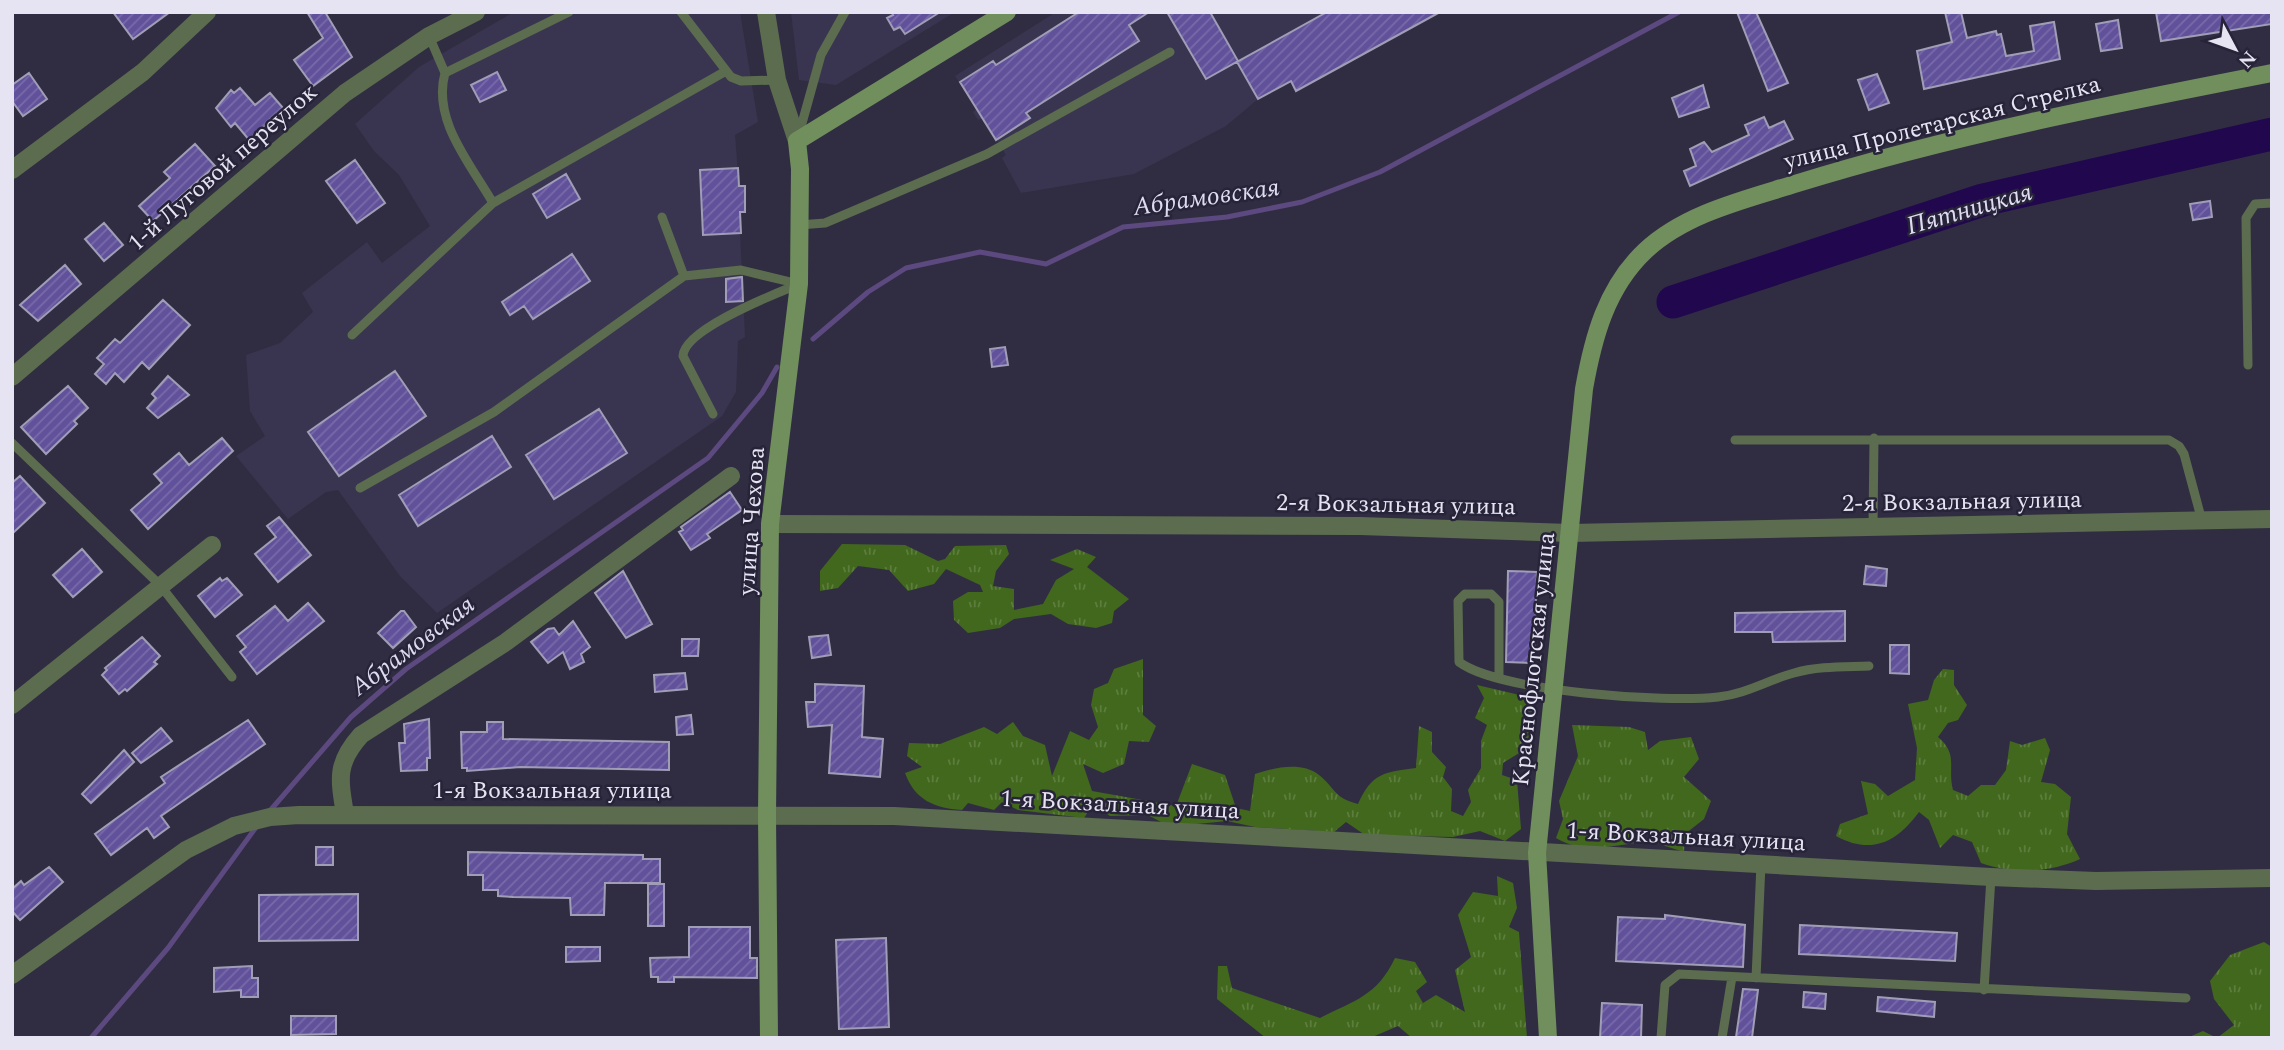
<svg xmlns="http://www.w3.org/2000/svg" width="2284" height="1050" font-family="Spectral,serif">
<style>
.built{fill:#393550}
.grass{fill:url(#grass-tufts)}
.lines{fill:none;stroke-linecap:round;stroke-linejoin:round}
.stream{stroke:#5c497f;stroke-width:5}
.river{stroke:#21074e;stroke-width:33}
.building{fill:url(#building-hatch);stroke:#a09db7;stroke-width:2}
.lane{stroke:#5b6d4e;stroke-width:9}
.street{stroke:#5b6d4e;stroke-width:18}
.secondary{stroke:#718e5d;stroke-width:18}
.labels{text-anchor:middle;stroke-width:5;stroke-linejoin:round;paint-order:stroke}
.street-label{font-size:24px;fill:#e6e4f2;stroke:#272338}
.water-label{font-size:26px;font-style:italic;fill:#dddbf0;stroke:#272338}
</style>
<defs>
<pattern id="grass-tufts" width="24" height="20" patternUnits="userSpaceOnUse" patternTransform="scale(1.75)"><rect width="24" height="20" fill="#41681c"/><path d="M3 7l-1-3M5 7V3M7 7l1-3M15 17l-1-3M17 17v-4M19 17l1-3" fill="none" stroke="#5c7d3d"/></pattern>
<pattern id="building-hatch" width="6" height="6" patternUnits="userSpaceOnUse" patternTransform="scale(1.75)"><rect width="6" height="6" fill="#61519b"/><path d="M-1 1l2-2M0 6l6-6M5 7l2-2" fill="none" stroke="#786aa9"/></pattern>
</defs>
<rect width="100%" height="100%" fill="#302d42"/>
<path class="built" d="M514,12H740L758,122L735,135L739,186H745V212L740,213V233L745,337L738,341L736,392L722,416L437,613L400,576L338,490L326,492L288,519L236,456L265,436L250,411L246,355L280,343L313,312L302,293L367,242L382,263L430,226L399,175L374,151L355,124L419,67Z
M791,12H955L836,85L799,80Z
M1056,12H1440L1296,91L1290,81L1258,99L1226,126L1134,174L1021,193L1002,158L1006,155L983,118L978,120L973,112L977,109L955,76Z"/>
<path class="grass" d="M842,544L905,545L938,561L945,559L955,546L1006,545L1009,554L996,571L993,586L1014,589V610L1043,604L1056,580L1074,569L1050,560L1077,549L1096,557L1087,567L1129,599L1114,611L1112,623L1096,628L1068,624L1051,614L1014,619L1000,628L968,633L954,620L953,601L968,592H983L980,585L946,569L934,584L908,591L889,570L858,566L838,588L820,591V571Z
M1143,659V715L1156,726L1149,742L1129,741L1124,764L1103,773L1083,764L1092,791L1176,806L1192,764L1225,775L1236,808L1250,811L1255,774C1274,768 1301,761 1319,775C1336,789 1334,798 1358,804C1372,773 1384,772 1416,768L1419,726L1432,732V752L1446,767L1443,777L1452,789L1451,811L1463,816L1471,802L1468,790L1481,768V741L1487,725L1475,718L1484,698L1477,685L1533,698L1532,745L1503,763L1502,775L1517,780L1521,829L1505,841L1480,831L1453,837L1365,835L1346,822L1334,832L1255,827L1227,821L1187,825L1161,822L1148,815L1110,816L1093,804L1084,818L1018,810L1002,802L994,810L968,803L962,810C934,808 915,800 905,773L922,767L907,756L909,743L940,744L984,727L997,734L1013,722L1023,736L1045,745L1052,776L1070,731L1089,740L1098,727L1091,705L1094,689L1108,683L1114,669Z
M1943,669L1954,670V685L1967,705L1958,720L1948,723L1938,737C1959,755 1947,767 1953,790L1968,796L1981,785H1995L2006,770L2010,741L2022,745L2045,738L2050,750L2041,782L2055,784L2071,797L2067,834L2080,859C2050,873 2011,874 1981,863L1972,842L1953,835L1940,848L1929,820L1919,812C1896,843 1871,855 1836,836L1840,824L1868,814L1861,781L1875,784L1888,796L1915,780L1917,748L1908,704L1928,700L1934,680Z
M1572,725L1629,727L1645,732L1648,750L1660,741L1691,737L1699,759L1684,777L1711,801L1704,819L1685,834L1684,852L1659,844L1647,831L1636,843C1607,847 1581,853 1556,838L1563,819L1559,801L1578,756Z
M1497,876L1513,883L1517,908L1509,927L1519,932L1527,1038H1412L1398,1026L1370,1038H1266L1217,999L1218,966H1227L1232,988L1320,1018C1355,1000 1377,996 1395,958L1415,962L1427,982L1416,991L1423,1003L1436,995L1465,1012L1455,970L1471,957L1458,915L1473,892L1498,896Z
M2264,942L2272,947V1038H2187L2203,1031L2217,1038L2234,1025L2214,999L2210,981L2230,955Z"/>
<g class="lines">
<path class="stream" d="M813,339L868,292L906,268L980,252L1046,264L1123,227L1227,217L1302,202L1380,172L1679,12
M268,813L351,717L406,669L708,458L762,393L777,367
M91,1038L168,948L257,826"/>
<path class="river" d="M1673,302L1983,200L2272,134"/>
</g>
<path class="building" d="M113,12H170L133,39Z
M307,12H325L352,57L313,86L294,60L323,38Z
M891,12H940L905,34L900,27L894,30L887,18L893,15Z
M1079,12H1149L1129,25L1139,41L1026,113L1030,118L996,140L960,82L993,61L996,65Z
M1167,12H1210L1238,61L1206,79Z
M1327,12H1440L1296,91L1291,81L1258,99L1237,62Z
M1737,12H1756L1788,83L1768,91Z
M1945,12H1961L1967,38L1996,31L1997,35L2001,34L2006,56L2034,51L2030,26L2054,22L2060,59L1924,89L1917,51L1952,42Z
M2156,12H2272V24L2161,41Z
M2118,20L2122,48L2101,51L2096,24Z
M497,72L506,90L480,102L471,85Z
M29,73L47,99L23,116L12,101V85Z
M1877,74L1889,103L1869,110L1858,80Z
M1703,85L1709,107L1679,117L1672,98Z
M240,88L255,105L270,93L283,108L250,141L235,123L231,127L216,108L231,90L234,93Z
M1764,117L1769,128L1784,121L1793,139L1690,186L1684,171L1696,166L1690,149L1704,142L1712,152L1749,135L1745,125Z
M195,144L215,166L153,221L139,206L170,178L164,172Z
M355,160L385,203L357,223L326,181Z
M738,168L739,186H745V212H740L741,233L703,235L700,170Z
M566,174L580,199L547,218L533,194Z
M2210,201L2212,217L2193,220L2190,204Z
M104,223L123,245L104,261L85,239Z
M572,254L590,281L533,319L524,306L510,315L502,302Z
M65,265L81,284L38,321L20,305Z
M742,277L743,301L726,302V279Z
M163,300L190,325L149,369L142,362L124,382L115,373L106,384L95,374L104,364L97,358L115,339L120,343Z
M1005,347L1008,365L992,367L990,349Z
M395,371L426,416L339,476L308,432Z
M168,376L189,395L158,418L147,408L156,398L152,394Z
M68,386L88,408L74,421L77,424L46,454L21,427Z
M599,409L627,453L554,499L526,455Z
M492,436L511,467L418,526L399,495Z
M222,438L233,451L148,529L131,510L162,483L154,474L179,453L189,465Z
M20,476L45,503L12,534V483Z
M730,492L742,510L707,534L710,538L691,550L679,532L683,530L681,527Z
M279,517L311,555L278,582L255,554L276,537L267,526Z
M82,549L102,572L73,597L53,575Z
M1866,566L1887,569L1886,586L1864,584Z
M623,571L652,624L626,638L595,593Z
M1508,571L1537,572L1534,663L1506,662Z
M220,578L222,581L227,578L242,595L215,617L198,596Z
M308,603L324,621L257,674L240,652L246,647L237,636L275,606L288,621Z
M401,611H404L416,627L393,648L378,633Z
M1845,611V641L1773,642L1772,632H1735V613Z
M573,621L590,647L581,654L584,662L570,669L563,652L548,663L531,642L548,629L554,628L559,635Z
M828,635L831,655L812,658L809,637Z
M142,637L160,656L154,662L157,664L127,691L125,689L119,694L102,675L107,670L105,668Z
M682,639H699L698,656H682Z
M1890,645H1909V674L1890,673Z
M685,673L687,689L655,692L654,675Z
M815,684L864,686L862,737L883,739L880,777L829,773L832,725L808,727L806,702H815Z
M691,715L693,734L677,735L676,717Z
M429,719L430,758H427V770L401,771L399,743H405L404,724Z
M248,720L265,744L161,816L169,827L154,838L147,828L111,855L95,834L165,783L161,777Z
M487,722H503V739L669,742V770L520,767L467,771V768H462L461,732H487Z
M161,728L172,741L141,763L132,753Z
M124,750L134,762L91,803L82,794Z
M316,847H333V865H316Z
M468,852L643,855V859H660V883H605L604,915H571L570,898L513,897L498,896V890H483V875H468Z
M49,867L63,882L20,920L12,911V889L21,881L24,885Z
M648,884H664V926H648Z
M358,894V940L259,941V895Z
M1665,915L1745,925L1743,967L1616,961L1618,917L1665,919Z
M1800,925L1957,933L1955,961L1799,954Z
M689,927H750V958H757V978L674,977V982H658V977H651L650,958L689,957Z
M886,938L889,1027L839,1029L836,940Z
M566,947H600V961L566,962Z
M252,966V978H258V997H241V990L214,992V968Z
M1743,989L1758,990L1752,1038L1736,1037Z
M1804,992L1826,994L1825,1009L1803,1007Z
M1878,997L1935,1002L1934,1017L1877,1011Z
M1602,1003L1642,1005L1641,1038H1600Z
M291,1016H336V1034L291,1035Z"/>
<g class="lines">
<path class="lane" d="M681,12L731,77L741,81L777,80
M429,36L445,73L569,12
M799,134L821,55L845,12
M493,203L726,71
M662,217L684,276
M799,225L825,223L987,154L1170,52
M352,335L493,203C470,163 432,120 445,73
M2248,365L2246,218L2255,204L2272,203
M713,414L683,356C684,329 775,294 799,284
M1735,440H2169L2179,446L2184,454L2202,521
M12,443L160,585L232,677
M360,488L494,412L684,276L741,270L799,284
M1873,527L1874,438
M1499,676V602L1491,594H1465L1458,601L1459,662C1500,692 1666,703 1718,697C1746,694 1768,680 1794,673C1818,666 1845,667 1869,666
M1756,978L1761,864
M1984,990L1991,877
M1661,1038L1665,985L1679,974L2186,998
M1722,1038L1732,977"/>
<path class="street" d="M766,12L777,80L797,141
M12,170L143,72L207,12
M12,377L345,93L429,36L476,12
M770,524L1360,526L1570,533L2272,519
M12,705L212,545
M345,814C339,778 336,763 361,735L506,642L731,476
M12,975L186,850L234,826L270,817L299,815L894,816L1991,877L2096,881L2272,878"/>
<path class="secondary" d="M769,1038L767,815L770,524L799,284L800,169L797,141L1007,12
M1548,1038L1537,853L1584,389C1593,338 1606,288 1645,251C1685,213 1747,199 1798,183C1953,135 2113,104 2272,73"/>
</g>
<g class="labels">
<g class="street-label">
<text transform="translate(1942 122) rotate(-14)" y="8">улица Пролетарская Стрелка</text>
<text transform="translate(222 167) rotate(-41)" y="8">1-й Луговой переулок</text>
<text transform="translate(1962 501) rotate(-1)" y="8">2-я Вокзальная улица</text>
<text transform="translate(1396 504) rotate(1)" y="8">2-я Вокзальная улица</text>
<text transform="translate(751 521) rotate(-86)" y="8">улица Чехова</text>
<text transform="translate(1533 659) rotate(-84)" y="8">Краснофлотская улица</text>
<text x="552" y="798">1-я Вокзальная улица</text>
<text transform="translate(1120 804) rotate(3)" y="8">1-я Вокзальная улица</text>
<text transform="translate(1686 836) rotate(3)" y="8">1-я Вокзальная улица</text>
</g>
<g class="water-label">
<text transform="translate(1206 196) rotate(-8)" y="9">Абрамовская</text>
<text transform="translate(1969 208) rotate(-16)" y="9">Пятницкая</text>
<text transform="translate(412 645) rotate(-37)" y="9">Абрамовская</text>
</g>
</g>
<rect width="2284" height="1050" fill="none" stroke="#e6e4f2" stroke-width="28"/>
<g transform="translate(2235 49) rotate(131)" stroke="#272338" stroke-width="5" paint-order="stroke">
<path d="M0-5L12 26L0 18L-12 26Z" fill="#e6e4f2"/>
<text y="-10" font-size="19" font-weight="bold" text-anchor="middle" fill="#e6e4f2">N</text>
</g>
</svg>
